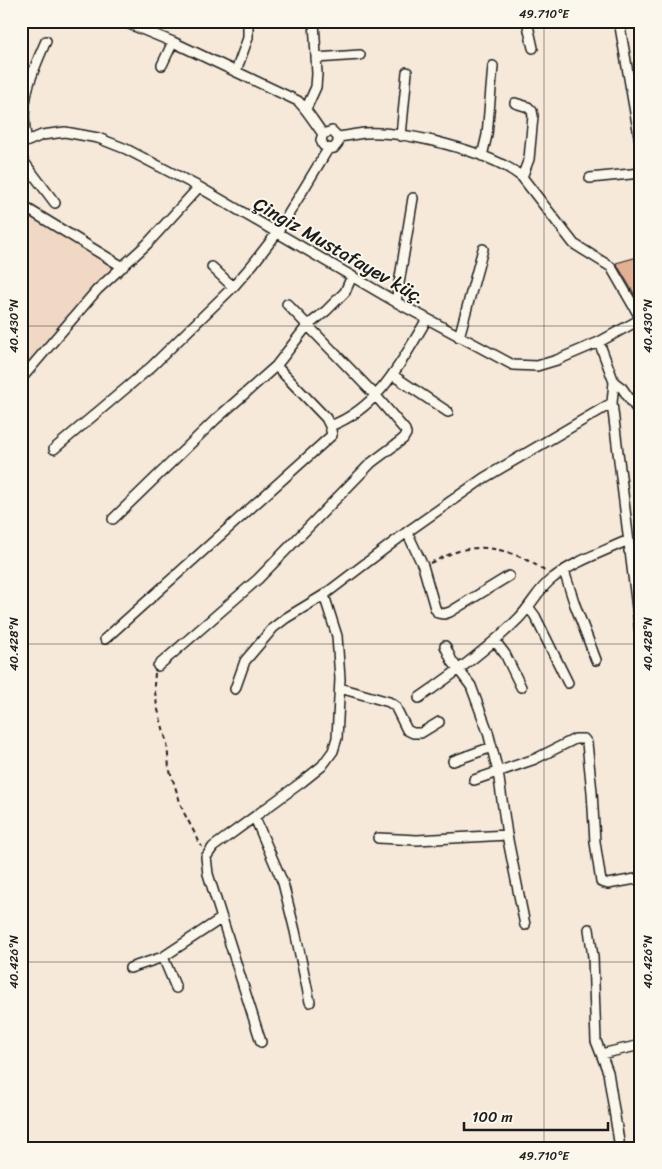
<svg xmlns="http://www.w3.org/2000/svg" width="662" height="1169" font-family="Sriracha,sans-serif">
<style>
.built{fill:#f0d8c5}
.building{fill:#e2b094;stroke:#1c1c1c}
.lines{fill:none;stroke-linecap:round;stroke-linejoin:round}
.minor-casing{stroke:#1c1c1c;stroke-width:12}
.path{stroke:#1c1c1c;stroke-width:2;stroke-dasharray:5 4;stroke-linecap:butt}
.minor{stroke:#fbf7ec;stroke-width:9}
.ticks{fill:none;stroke:#1c1c1c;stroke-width:1;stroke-opacity:0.45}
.labels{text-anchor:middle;stroke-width:4;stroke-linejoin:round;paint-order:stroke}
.street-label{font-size:19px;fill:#1c1c1c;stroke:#fbf7ec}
.neatline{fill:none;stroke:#1c1c1c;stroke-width:2}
.ticks-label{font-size:12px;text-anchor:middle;fill:#1c1c1c}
</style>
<rect width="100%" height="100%" fill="#f6e9da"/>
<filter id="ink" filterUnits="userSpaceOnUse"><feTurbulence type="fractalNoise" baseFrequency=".02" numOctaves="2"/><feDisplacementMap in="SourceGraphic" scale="10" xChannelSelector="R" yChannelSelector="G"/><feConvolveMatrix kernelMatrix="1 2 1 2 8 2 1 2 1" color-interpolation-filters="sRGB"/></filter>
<g filter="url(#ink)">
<path class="built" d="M28,217L114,267L21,371V225Z"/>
<path class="building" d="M641,256V295L636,297L616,263Z"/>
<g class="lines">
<defs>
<path id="minor" d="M122,21L173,42L298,101C308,111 314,122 323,134
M527,21L533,48
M619,21L641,147
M316,58L360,55
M162,65L173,42
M236,71L248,38V21
M630,84L641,82
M515,103L528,107L532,111L533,116L529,159L522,177
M306,109L316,87L317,74L314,21
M401,136L407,72
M27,141C18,103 31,75 46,41
M21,144L42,135L65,132L98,138L126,149L199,187L396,302L513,365L537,366L557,360L599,342L641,319L611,267L574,244L522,177C490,151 406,131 365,133C356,134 347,136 338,137
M482,156L487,135L493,66
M21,158L55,203
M590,178L641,173
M21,205L123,267
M212,267L233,287
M396,302L413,198
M459,337L483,249
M599,342L614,382L612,403L641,641
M276,366L326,418L330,426
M394,376L448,412
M21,379L97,290L147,244L199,187
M614,382L622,388L641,415
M632,402L641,396
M54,449L151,367L233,287L253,264L277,233L328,149L334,148L338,143V137L332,131L323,134L321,140L323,145L328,149
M113,519L215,420L276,366L307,326L326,311L345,292L352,276
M407,532L423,566L435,608L438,613L444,614L450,612L509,576
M629,551L641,548
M564,571L575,605L596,660
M529,608L535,616L568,683
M105,639L332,435L330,426C379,408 402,361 427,319
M495,641L505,654L521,687
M445,646L452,661L471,686L488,732L498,772L507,835L525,925
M158,666L258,579L371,463L403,439L406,434L405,430L376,396L287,304
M340,688L389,702L395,706L407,730L413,733H421L439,722
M235,689L245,661L273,628L286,618L324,595L407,532L484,478L612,403
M419,698C454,674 488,649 518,619C531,606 538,589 553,578C575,561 603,552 628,540
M453,761L492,747
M474,780L535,759L575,739H584L587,743L592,792L595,842L601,882L608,884L641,878
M255,818L283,883L295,931L310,1002
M378,838L417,840L507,835
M589,929L593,957L596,1041L608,1072L620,1148
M163,957L176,988
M130,968L163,957L222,918
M261,1042L208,874L206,857L213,847L302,782L322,766L333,751L337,738L340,679L337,636L324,595
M601,1054L641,1045"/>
</defs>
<use href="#minor" class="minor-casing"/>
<path class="path" d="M430,563C442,558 454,551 467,549C494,544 526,556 547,573
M155,673L154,685L157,706L167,743L169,768L183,811L202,847"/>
<use href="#minor" class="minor"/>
</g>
</g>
<path class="ticks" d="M544,21V1148M21,326H641M21,644H641M21,962H641"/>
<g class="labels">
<g class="street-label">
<text transform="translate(340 250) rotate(30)" y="7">Çingiz Mustafayev küç.</text>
</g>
</g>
<rect width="662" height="1169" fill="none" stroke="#fbf7ec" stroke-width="55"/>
<path d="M464 1122v8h144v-8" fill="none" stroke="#1c1c1c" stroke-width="2.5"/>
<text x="472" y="1122" font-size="15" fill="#1c1c1c" stroke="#fbf7ec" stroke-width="4" paint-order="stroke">100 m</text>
<rect x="28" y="28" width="606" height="1114" class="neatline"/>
<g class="ticks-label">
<text x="544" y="18">49.710°E</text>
<text transform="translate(14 326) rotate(-90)" y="4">40.430°N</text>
<text transform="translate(648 326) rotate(-90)" y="4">40.430°N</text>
<text transform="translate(14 644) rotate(-90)" y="4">40.428°N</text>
<text transform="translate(648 644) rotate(-90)" y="4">40.428°N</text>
<text transform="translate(14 962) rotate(-90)" y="4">40.426°N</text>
<text transform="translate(648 962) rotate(-90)" y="4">40.426°N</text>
<text x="544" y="1160">49.710°E</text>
</g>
</svg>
